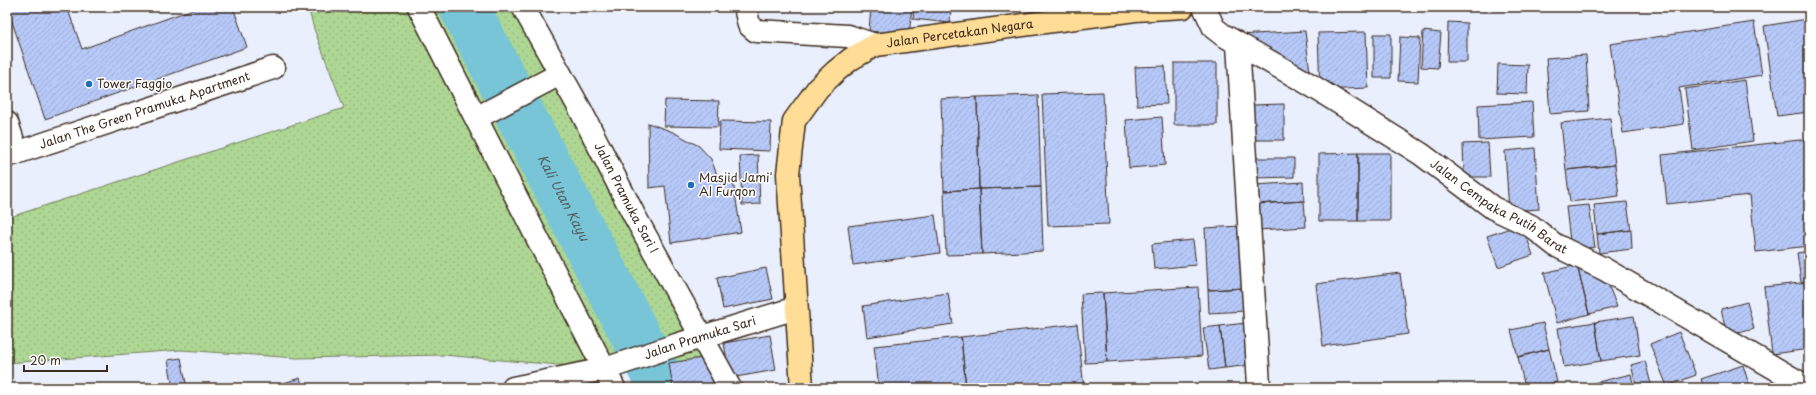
<svg xmlns="http://www.w3.org/2000/svg" width="1816" height="395" font-family="'Playpen Sans',sans-serif">
<style>
.grass{fill:url(#grass-dots);stroke:#748059}
.lines{fill:none;stroke-linecap:round;stroke-linejoin:round}
.river{stroke:#79c5d8;stroke-width:50}
.building{fill:url(#building-hatch);stroke:#3b2a1e}
.minor-casing{stroke:#3b2a1e;stroke-width:25}
.major-casing{stroke:#3b2a1e;stroke-width:25}
.minor{stroke:#fff;stroke-width:22}
.major{stroke:#ffdd96;stroke-width:22}
.poi-dot{fill:#1f6fb2;stroke:#fff;stroke-width:1.5}
.labels{text-anchor:middle;stroke-width:3;stroke-linejoin:round;paint-order:stroke}
.street-label{font-size:12px;fill:#3b2a1e;stroke:#fff}
.poi-label{font-size:12px;fill:#3b2a1e;stroke:#fff;text-anchor:start}
.water-label{font-size:13px;font-style:italic;fill:#51605f;stroke:#fff}
</style>
<defs>
<pattern id="grass-dots" width="8" height="8" patternUnits="userSpaceOnUse"><rect width="8" height="8" fill="#aed794"/><path d="M2 2h.1M6 6h.1" fill="none" stroke="#97b97f" stroke-width="1.8" stroke-linecap="round"/></pattern>
<pattern id="building-hatch" width="6" height="6" patternUnits="userSpaceOnUse"><rect width="6" height="6" fill="#b7c9f9"/><path d="M-1 1l2-2M0 6l6-6M5 7l2-2" fill="none" stroke="#9eadd5"/></pattern>
</defs>
<rect width="100%" height="100%" fill="#e9effd"/>
<filter id="ink" filterUnits="userSpaceOnUse"><feTurbulence type="fractalNoise" baseFrequency=".025" numOctaves="2"/><feDisplacementMap in="SourceGraphic" scale="8" xChannelSelector="R" yChannelSelector="G"/><feConvolveMatrix kernelMatrix="1 2 1 2 8 2 1 2 1" color-interpolation-filters="sRGB"/></filter>
<g filter="url(#ink)">
<path class="grass" d="M308,7H419L605,369L443,355L297,358L181,350L7,363V218L344,108L314,29Z
M420,7H525L728,388H661L643,354L605,368Z"/>
<g class="lines">
<path class="river" id="s1" d="M464,7L663,388"/>
</g>
<path class="building" d="M7,7H67L82,49L199,7H233L247,47L45,119Z
M871,7H912L909,35L869,31Z
M914,7H951L950,23L913,19Z
M1807,19L1809,35V112L1777,116L1764,26Z
M1448,22L1467,23V62H1447Z
M1754,22L1762,75L1679,88L1684,124L1623,133L1610,44Z
M1305,31L1311,81L1238,35Z
M1423,31L1441,33L1438,68L1421,67Z
M1366,32L1368,88L1320,90L1318,33Z
M1374,34H1391V78H1374Z
M1400,37L1420,38L1418,82L1398,81Z
M1586,55L1589,111L1550,114L1546,58Z
M1174,63H1217V125H1174Z
M1498,64L1528,65L1527,94L1497,93Z
M1165,66L1167,104L1137,105L1135,67Z
M1745,80L1753,141L1693,150L1685,89Z
M1103,92L1109,224L1048,226L1042,94Z
M1038,95L1041,187L979,189L977,97Z
M977,97L979,189L944,191L941,99Z
M665,100L719,101L718,127L664,126Z
M1532,102L1534,137L1479,140L1478,105Z
M1284,104V140H1252V105Z
M1162,117L1165,165L1129,168L1126,120Z
M1610,118L1615,165L1566,170L1561,123Z
M720,121L771,122L770,151L719,149Z
M648,123L673,132L699,146L711,159L720,183L733,181L741,232L671,243L665,186L649,188Z
M1809,139V246L1756,252L1750,195L1667,204L1662,155Z
M1488,143L1490,177H1464L1463,144Z
M1535,148L1539,209L1509,211L1505,151Z
M1358,153H1390V221H1358Z
M1358,153V221H1319V154Z
M758,155L760,204L742,205L740,156Z
M1253,158H1294V177L1253,178Z
M1615,165L1619,196L1570,202L1566,170Z
M1303,182L1304,201L1256,204L1255,185Z
M1041,187L1043,251L982,254L979,189Z
M979,189L982,254L946,255L944,191Z
M1304,201L1306,227L1258,230L1256,204Z
M1627,202L1631,230L1597,234L1594,205Z
M1589,205L1595,247L1571,250L1566,207Z
M935,215L940,253L853,265L848,226Z
M1522,224L1533,255L1498,267L1487,236Z
M1241,226L1244,288L1208,290L1205,228Z
M1631,230L1632,249L1599,253L1597,234Z
M1193,240L1196,265L1154,269L1152,244Z
M1809,251V280L1801,282L1797,253Z
M1577,265L1606,279L1617,307L1589,314Z
M1577,265L1589,314L1557,323L1544,273Z
M766,268L773,299L723,309L717,278Z
M1400,273L1408,334L1323,346L1316,284Z
M1809,282V349L1772,354L1764,287Z
M1198,287L1202,356L1107,362L1103,293Z
M1244,288L1245,311L1209,313L1208,290Z
M948,293L953,324L867,337L863,306Z
M1103,293L1107,362L1085,363L1081,294Z
M1747,302L1754,329L1727,336L1721,309Z
M1634,316L1640,355L1601,361L1595,322Z
M1595,322L1601,361L1564,367L1558,328Z
M1246,323L1251,365L1225,368L1220,326Z
M1543,323L1549,349L1518,357L1511,330Z
M1077,324L1084,388H966L961,337Z
M1220,326L1225,368L1209,370L1203,328Z
M1679,332L1696,375L1667,386L1650,344Z
M770,335L776,370L730,378L724,343Z
M961,337L966,388H879L874,346Z
M1549,349L1557,382L1534,388H1525L1518,357Z
M709,357L714,388H673L669,363Z
M181,358L187,388H173L168,360Z
M1645,361L1652,388H1637L1631,365Z
M1743,365L1750,388H1704L1701,379Z
M1631,374L1634,388H1573Z
M300,378L303,388H267Z"/>
<g class="lines">
<defs>
<g id="minor">
<path d="M419,7L614,388"/>
<path id="s2" d="M523,7L580,109L634,215L730,388"/>
<path d="M745,7L749,25L756,31L848,36L875,45"/>
<path id="s3" d="M1204,7L1214,28L1223,35L1309,84L1421,154L1493,208L1531,226L1555,245L1604,269L1809,388"/>
<path d="M1238,44L1259,385"/>
<path d="M476,118L560,74"/>
<path d="M7,123L17,153"/>
<path id="s4" d="M7,156L273,68"/>
<path id="s5" d="M513,388L605,369L676,345L796,308"/>
</g>
<g id="major">
<path id="s6" d="M802,388L788,174L794,121L818,88L836,71L851,59L875,45L1135,10L1183,7"/>
</g>
</defs>
<use href="#minor" class="minor-casing"/>
<use href="#major" class="major-casing"/>
<use href="#minor" class="minor"/>
<use href="#major" class="major"/>
</g>
</g>
<g class="poi-dot">
<circle cx="89" cy="84" r="4"/>
<circle cx="691" cy="185" r="4"/>
</g>
<g class="labels">
<g class="street-label">
<text dy="4" stroke="none"><textPath href="#s6" startOffset="466">Jalan Percetakan Negara</textPath></text>
<text dy="4" stroke="none"><textPath href="#s4" startOffset="145">Jalan The Green Pramuka Apartment</textPath></text>
<text dy="4" stroke="none"><textPath href="#s2" startOffset="217">Jalan Pramuka Sari I</textPath></text>
<text dy="4" stroke="none"><textPath href="#s3" startOffset="360">Jalan Cempaka Putih Barat</textPath></text>
<text dy="4" stroke="none"><textPath href="#s5" startOffset="194">Jalan Pramuka Sari</textPath></text>
</g>
<g class="poi-label">
<text x="97" y="88">Tower Faggio</text>
<text x="699" y="182">Masjid Jami'<tspan x="699" dy="14">Al Furqon</tspan></text>
</g>
<g class="water-label">
<text dy="5" stroke="none"><textPath href="#s1" startOffset="215">Kali Utan Kayu</textPath></text>
</g>
</g>
<rect width="1816" height="395" fill="none" stroke="#fff" stroke-width="24"/>
<rect x="12" y="12" width="1792" height="371" fill="none" stroke="#3b2a1e" stroke-width="1.5" filter="url(#ink)"/>
<path d="M24 365v6h83v-6" fill="none" stroke="#3b2a1e" stroke-width="2"/>
<text x="30" y="365" font-size="12" fill="#3b2a1e" stroke="#ffffff" stroke-width="3" paint-order="stroke">20 m</text>
</svg>
